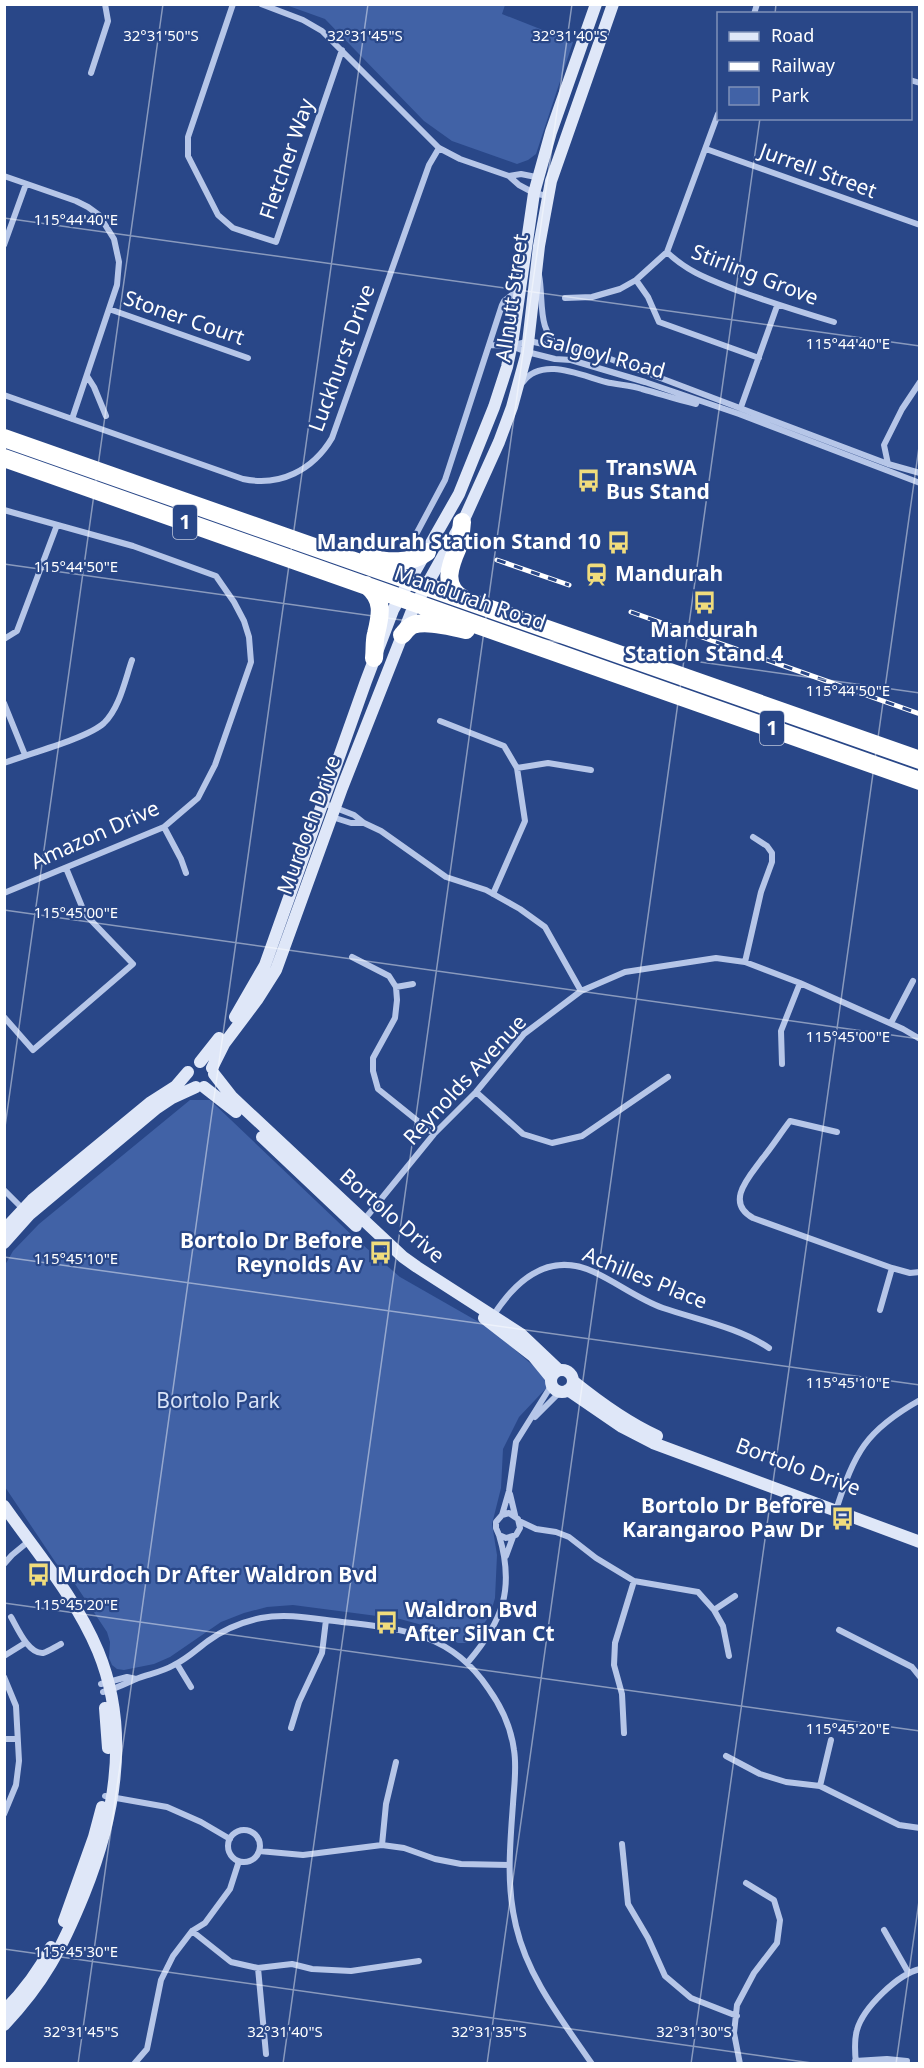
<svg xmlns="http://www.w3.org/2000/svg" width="924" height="2068" font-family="'Noto Sans',sans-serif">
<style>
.green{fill:#4162a6}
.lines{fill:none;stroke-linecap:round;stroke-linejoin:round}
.street{stroke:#b6c6e8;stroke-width:6}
.secondary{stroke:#dfe7f8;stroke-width:12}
.highway{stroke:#fff;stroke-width:18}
.rail-casing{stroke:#fff;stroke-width:5}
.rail{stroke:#294788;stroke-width:3;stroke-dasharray:9;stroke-linecap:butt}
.ticks{fill:none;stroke:#fff;stroke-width:1.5;stroke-opacity:0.45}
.labels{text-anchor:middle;stroke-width:4.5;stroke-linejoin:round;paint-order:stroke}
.shield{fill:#294788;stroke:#bfc8db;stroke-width:1.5}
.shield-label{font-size:20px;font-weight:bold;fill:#fff}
.street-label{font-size:21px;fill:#fff;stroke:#294788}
.poi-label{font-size:21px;font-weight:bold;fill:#fff;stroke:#294788;text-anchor:start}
.park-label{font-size:21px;fill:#d9e3f7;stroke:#294788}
.ticks-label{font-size:15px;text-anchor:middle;fill:#fff;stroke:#294788;stroke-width:4.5;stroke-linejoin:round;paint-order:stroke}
</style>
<rect width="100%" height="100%" fill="#294788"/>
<path class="green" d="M286,5H505L502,14L573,42L536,154L528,160L517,164L452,141L424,121L325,19Z
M190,1100H210L356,1239L400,1277L491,1329L552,1382L519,1417L503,1449L501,1488L492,1524L497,1555L495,1598L490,1615L470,1643H458L422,1625L400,1619L293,1605L267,1607L244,1613L221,1622L170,1657L154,1664L124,1670L117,1669L112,1665L109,1658L110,1642L107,1632L75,1584L56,1563L5,1487V1265L13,1251L39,1224Z"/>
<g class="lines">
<path class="street" d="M233,4L188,137V156L218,215L233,228L276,242L342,50
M261,4L303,20L322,31L439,148L460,159L509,176L519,185L534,193L547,196
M754,14L757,4
M91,73L108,21L105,4
M910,80L920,83
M706,149L920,225
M4,176L76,201L88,207L99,215L114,239L119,262L117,285L72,419
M509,176L521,174L541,178
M4,245L26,184
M667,252C687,272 711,280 736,290C769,302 801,312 834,322
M539,275C544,300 536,333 562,348
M636,280L648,297L659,322L759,358
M565,298L592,297L620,289L636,280L667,252L718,114
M109,309L248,358
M490,345L511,346L527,352L555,359L571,360L645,382L739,414L920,483
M512,346L529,341L605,357L888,464L920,473
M87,376L94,387L106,416
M523,382C542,356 582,376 606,382C618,385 631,385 642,389C661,394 677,400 696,404
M4,395L243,479C280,487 313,470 332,438L429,165L439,148
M741,407L777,306
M888,464L884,445L902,409L920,382
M4,510L133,546L216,576L234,602L244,621L249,637L251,662L215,765L198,798L164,827L4,893
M413,540L445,480L502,305L504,301L518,290
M4,639L17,631L57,525
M4,703L25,755
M440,721L504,746L517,768L525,821L493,894
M4,763C28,754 88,738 104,723C120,707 125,680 132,660
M517,768L548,763L591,770
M323,803L354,815L364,823L381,831L446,877L486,890L520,909L545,927L581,991
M329,816L351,823H363
M164,827L181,859L186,873
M352,957L389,976L396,987L397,1000L395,1018L373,1058V1071L378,1089L434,1134
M745,962L761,892L772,862V853L767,846L753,837
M396,987L413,984
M4,1017L33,1050L133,964L85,914L66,868
M891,1023L913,981
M782,1064L781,1031L800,983
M476,1092L523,1134L552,1143L582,1136L668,1077
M837,1132L790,1121C780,1134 772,1147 762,1159C750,1176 724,1202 753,1218L892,1268L910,1273L920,1272
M4,1190L24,1210
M364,1220L434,1134L476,1092L524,1034L581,991L625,972L716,958L745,962L800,983L903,1029L920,1039
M880,1310L892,1268
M493,1316C516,1280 549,1251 594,1272C618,1283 638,1299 663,1308C698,1320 738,1327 769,1348
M535,1417L560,1392
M510,1494L515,1515
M836,1510C855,1452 865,1431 920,1400
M502,1515L509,1513L518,1519L520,1528L516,1535L506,1538L499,1535L496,1528V1522L502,1515L509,1491L516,1442L551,1386
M519,1521L536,1529L556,1532L569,1537L596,1558L634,1581L698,1592L714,1610L723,1626L729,1656
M506,1556L513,1537
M4,1564L12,1555L29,1541
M714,1610L735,1596
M11,1617C17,1627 28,1654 43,1653C48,1652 55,1647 61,1644
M839,1630L912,1667L920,1677
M4,1656L25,1643
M468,1662C503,1621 515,1588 499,1535
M177,1664L191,1687
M4,1677L16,1706L19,1761L16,1785L4,1814
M101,1684L127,1677L136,1679
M103,1692C115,1689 125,1684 136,1679C149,1674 162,1672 174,1665C187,1659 197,1649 208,1641C223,1630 242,1622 261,1618C288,1613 315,1619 342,1622C403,1629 451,1633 488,1688C501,1706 511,1727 514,1750C517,1768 514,1786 513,1804C510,1845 506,1885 516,1926C528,1978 562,2020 592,2064
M291,1728L299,1702L322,1653L326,1620
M624,1733L622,1694L614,1665L615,1643L634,1581
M4,1739H16
M726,1756L760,1774L786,1782L820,1786L899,1825L920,1828
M820,1786L831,1740
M105,1796L167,1807L201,1822L230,1839
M228 1846a16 16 0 1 1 32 0a16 16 0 1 1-32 0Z
M622,1844L628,1904L648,1938L665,1976L691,1998L737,2016
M382,1845L386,1804L396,1762
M259,1851L303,1855L382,1845L404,1848L435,1859L461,1864L509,1865
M884,1930L908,1972
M192,1931L231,1962L258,1968L292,1964L312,1969L351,1971L419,1961
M258,1968L266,2054
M855,2061L887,2059L907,2061
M134,2064L147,2049L161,1980L173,1956L192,1931L205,1923L230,1889L239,1861
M740,2064L734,2033L737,2005L754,1973L777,1943L780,1920L774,1900L746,1883
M856,2064C855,2054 854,2040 857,2030C863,2008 898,1974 920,1969"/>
<path class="secondary" d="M235,1017L265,965L366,681L393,610L459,494L494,407L507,367L513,338L534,193L551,132L596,4
M200,1062L219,1038
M212,1068L224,1044L257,1000L276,970L342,788L411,613L466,515L499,442L512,407L527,352L539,246L551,181L613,4
M214,1074L232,1097L403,1257L417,1267L521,1334L559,1370
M204,1087L236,1112
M262,1137L356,1226
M4,1230L32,1200L151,1102L176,1086L188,1072
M4,1243L29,1215L157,1108L172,1098L196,1087
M484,1318L533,1356L551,1378
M551 1381a11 11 0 1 1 22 0a11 11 0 1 1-22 0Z
M573,1381C599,1402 626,1422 657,1436
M568,1390L622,1427L653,1443L920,1542
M4,1506C37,1553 76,1598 98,1651C131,1731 115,1817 84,1894C62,1948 44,1983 4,2025
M105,1708L108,1748
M64,1921L94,1837L102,1807
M4,2011C23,1992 39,1971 51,1947"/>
<path class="highway" d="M4,438L920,760
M4,458L920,781
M462,522C461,530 461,539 458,547C450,565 441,587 464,599
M368,557C387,563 411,564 427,552
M366,585C384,599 381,614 376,634C374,641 375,650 374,658
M402,635C405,632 408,627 413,625C425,620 454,627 466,630"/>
<defs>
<path id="rail" d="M497,560L569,585
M631,612L920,714"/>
</defs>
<use href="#rail" class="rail-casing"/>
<use href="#rail" class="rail"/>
</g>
<path class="ticks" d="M775,14L776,4M4,218L920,346M4,564L920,693M4,910L920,1039M4,1134L163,4M4,1257L920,1385M4,1603L920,1731M4,1949L819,2064M78,2064L368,4M283,2064L572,4M487,2064L760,118M691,2064L920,440M896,2064L920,1894"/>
<defs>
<symbol id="bus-bare" viewBox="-9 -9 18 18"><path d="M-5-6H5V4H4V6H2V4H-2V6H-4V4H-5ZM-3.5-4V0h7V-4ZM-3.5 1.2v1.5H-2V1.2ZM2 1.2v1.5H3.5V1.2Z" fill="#f0dc7c" stroke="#294788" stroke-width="2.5" paint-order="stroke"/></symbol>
<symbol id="station-bare" viewBox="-9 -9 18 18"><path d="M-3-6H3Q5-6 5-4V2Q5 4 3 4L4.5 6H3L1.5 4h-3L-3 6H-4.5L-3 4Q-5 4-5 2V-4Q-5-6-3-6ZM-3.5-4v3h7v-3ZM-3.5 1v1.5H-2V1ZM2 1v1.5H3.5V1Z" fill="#f0dc7c" stroke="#294788" stroke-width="2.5" paint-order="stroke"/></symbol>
</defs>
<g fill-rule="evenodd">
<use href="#bus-bare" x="572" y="464" width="33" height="33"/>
<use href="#bus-bare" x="602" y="526" width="33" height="33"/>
<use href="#station-bare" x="580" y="558" width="33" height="33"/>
<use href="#bus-bare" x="688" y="586" width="33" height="33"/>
<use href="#bus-bare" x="364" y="1236" width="33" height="33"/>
<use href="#bus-bare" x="826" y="1502" width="33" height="33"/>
<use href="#bus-bare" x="22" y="1558" width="33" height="33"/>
<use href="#bus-bare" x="370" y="1606" width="33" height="33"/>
</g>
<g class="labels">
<g class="shield">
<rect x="173" y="505" width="24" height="34" rx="4.5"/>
<rect x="760" y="711" width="24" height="34" rx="4.5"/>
</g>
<g class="shield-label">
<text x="185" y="529">1</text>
<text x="772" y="735">1</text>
</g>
<g class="street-label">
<text transform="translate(287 159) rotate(-71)" y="7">Fletcher Way</text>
<text transform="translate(818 171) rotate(20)" y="7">Jurrell Street</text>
<text transform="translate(755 275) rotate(21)" y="7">Stirling Grove</text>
<text transform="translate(512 298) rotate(-82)" y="7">Allnutt Street</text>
<text transform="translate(184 318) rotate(19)" y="7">Stoner Court</text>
<text transform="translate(602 355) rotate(15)" y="7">Galgoyl Road</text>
<text transform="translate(342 358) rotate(-70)" y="7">Luckhurst Drive</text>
<text transform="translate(470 598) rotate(19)" y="7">Mandurah Road</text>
<text transform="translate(309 825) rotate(-70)" y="7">Murdoch Drive</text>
<text transform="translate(95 835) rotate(-24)" y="7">Amazon Drive</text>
<text transform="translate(465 1080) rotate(-47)" y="7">Reynolds Avenue</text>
<text transform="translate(392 1216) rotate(41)" y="7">Bortolo Drive</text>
<text transform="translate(645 1278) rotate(22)" y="7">Achilles Place</text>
<text transform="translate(798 1467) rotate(20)" y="7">Bortolo Drive</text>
</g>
<g class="poi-label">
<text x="606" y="475">TransWA<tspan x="606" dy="24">Bus Stand</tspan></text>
<text x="601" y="549" text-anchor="end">Mandurah Station Stand 10</text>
<text x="615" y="581">Mandurah</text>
<text x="704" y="637" text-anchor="middle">Mandurah<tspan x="704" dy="24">Station Stand 4</tspan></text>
<text x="363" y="1248" text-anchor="end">Bortolo Dr Before<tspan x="363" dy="24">Reynolds Av</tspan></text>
<text x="824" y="1513" text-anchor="end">Bortolo Dr Before<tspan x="824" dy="24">Karangaroo Paw Dr</tspan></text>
<text x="57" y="1582">Murdoch Dr After Waldron Bvd</text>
<text x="405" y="1617">Waldron Bvd<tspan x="405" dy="24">After Silvan Ct</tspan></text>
</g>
<g class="park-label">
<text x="218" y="1408">Bortolo Park</text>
</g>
</g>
<g class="ticks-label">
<text x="161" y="41">32°31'50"S</text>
<text x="365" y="41">32°31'45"S</text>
<text x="570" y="41">32°31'40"S</text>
<text x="76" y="225">115°44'40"E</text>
<text x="848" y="349">115°44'40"E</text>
<text x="76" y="572">115°44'50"E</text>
<text x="848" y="696">115°44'50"E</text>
<text x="76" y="918">115°45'00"E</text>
<text x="848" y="1042">115°45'00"E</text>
<text x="76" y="1264">115°45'10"E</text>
<text x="848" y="1388">115°45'10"E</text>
<text x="76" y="1610">115°45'20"E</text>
<text x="848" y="1734">115°45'20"E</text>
<text x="76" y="1957">115°45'30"E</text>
<text x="81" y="2037">32°31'45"S</text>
<text x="285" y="2037">32°31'40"S</text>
<text x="489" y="2037">32°31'35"S</text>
<text x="694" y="2037">32°31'30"S</text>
</g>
<rect width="924" height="2068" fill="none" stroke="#ffffff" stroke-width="12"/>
<rect x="717" y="12" width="195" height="108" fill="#294788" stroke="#7f91b8" stroke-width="1.5"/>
<rect x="729" y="32" width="30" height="9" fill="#dfe7f8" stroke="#7f91b8" stroke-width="1.5"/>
<text x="771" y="42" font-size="18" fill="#ffffff">Road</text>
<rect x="729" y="62" width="30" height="9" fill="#ffffff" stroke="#7f91b8" stroke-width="1.5"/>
<text x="771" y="72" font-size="18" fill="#ffffff">Railway</text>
<rect x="729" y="87" width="30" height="18" fill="#4162a6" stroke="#7f91b8" stroke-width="1.5"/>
<text x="771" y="102" font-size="18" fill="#ffffff">Park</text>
</svg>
